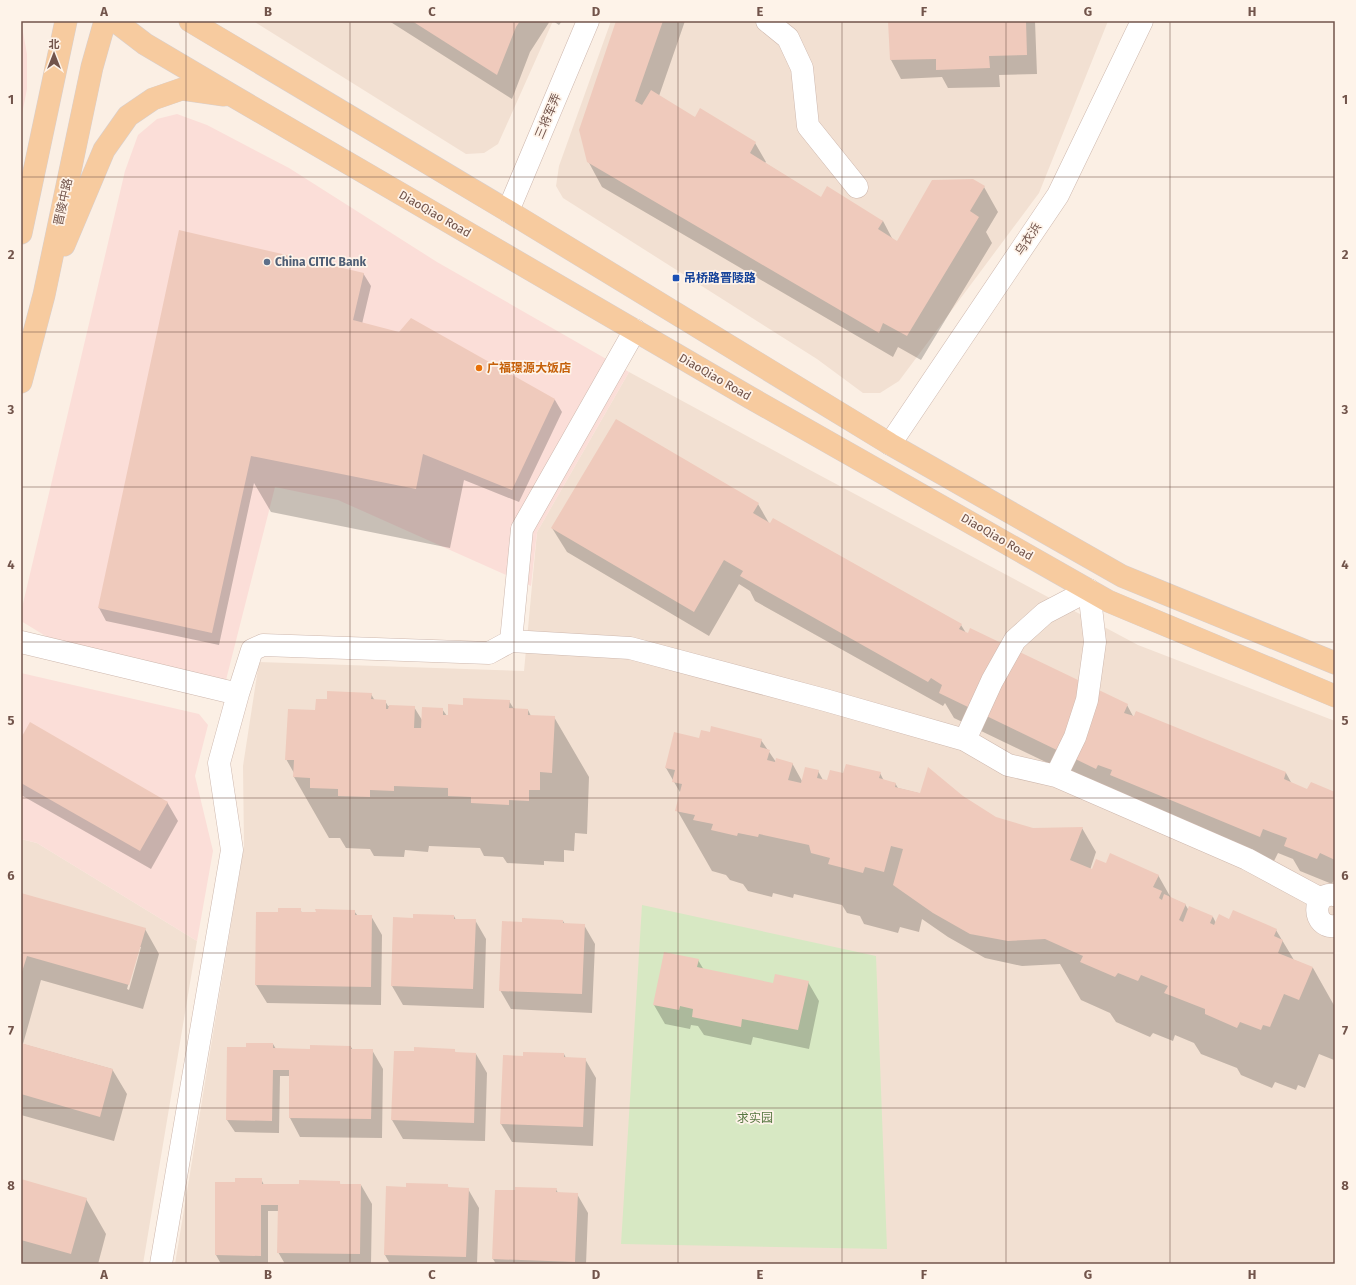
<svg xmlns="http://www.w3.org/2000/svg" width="1356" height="1285" font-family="'Fira Sans','Noto Sans SC',sans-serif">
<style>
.residential{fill:#f2e0d2}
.commercial{fill:#fbded8}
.green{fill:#d7e8c3}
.shadow{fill:#0003;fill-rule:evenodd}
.building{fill:#efcabc}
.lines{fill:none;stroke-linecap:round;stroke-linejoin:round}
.minor-casing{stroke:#ceb8ae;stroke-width:23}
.major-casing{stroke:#d8cfcd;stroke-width:23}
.minor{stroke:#fff;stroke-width:22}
.major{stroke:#f7cb9f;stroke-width:22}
.grid{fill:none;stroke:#72544b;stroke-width:1;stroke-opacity:0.55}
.service-dot{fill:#5c6f8a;stroke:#fef3e9;stroke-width:1.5}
.transit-dot{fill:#1a4fb4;stroke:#fef3e9;stroke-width:1.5}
.food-dot{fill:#e8710a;stroke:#fef3e9;stroke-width:1.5}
.labels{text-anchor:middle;stroke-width:3.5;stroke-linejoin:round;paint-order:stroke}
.street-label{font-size:12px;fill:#72544b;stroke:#fef3e9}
.service-label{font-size:12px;font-weight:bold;fill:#4e5e75;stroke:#fef3e9;text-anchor:start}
.transit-label{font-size:12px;font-weight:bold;fill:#164399;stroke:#fef3e9;text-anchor:start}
.food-label{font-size:12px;font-weight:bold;fill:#c56008;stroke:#fef3e9;text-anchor:start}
.park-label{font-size:12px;fill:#597843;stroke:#fef3e9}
.neatline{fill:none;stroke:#72544b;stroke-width:1.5}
.grid-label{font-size:13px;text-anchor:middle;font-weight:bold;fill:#72544b}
</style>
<rect width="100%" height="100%" fill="#fbefe4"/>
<path class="residential" d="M253,21H553L498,144L484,153L466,154Z
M611,21H1108L1039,193L899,381L880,393H863L817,359L563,198L556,186L559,166Z
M629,372L808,469L1138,645L1335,721V1264H175L244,846L243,766L259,662L524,671L537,532Z
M21,839L37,843L197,941L143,1264H21Z"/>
<path class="commercial" d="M21,21L27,54V89L21,119Z
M177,114L207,125L289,168L437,262L629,372L537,532L531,586L338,500L275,487L226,680L57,643L21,621V612L125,171L138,135L157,119Z
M21,673L199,714L208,725L195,776L213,851L197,941L37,843L21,839Z"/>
<path class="green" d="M642,905L876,956L887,1249L621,1244Z"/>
<path class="shadow" d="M389,21H550L530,52L512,99Z
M553,21H562L559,25Z
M617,21H685L659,96L695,118L755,143L766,162L765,163L821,198L883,221L893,240L900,244L984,187L998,212L986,232L992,243L921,360L898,347L893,357L602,187L588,161Z
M889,21H1035L1037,74L999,75L1000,87L948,88L942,77L901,79L891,60Z
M363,273L371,286L362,324L555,400L562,412L519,502L464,480L450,548L271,512L254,483L219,645L106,621L99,608Z
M758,504L769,523L961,625L966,633L1127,705L1134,718L1136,712L1286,773L1292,784L1308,791L1335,793V877L1332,884L1300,871L1293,859L1278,853L1274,861L1125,800L954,718L945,703L943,706L755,601L750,591L739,584L709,636L567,552L552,528Z
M371,694L375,701H385L388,706L414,707L422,720L442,709L447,716L464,706L509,701L514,709L528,710L531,716L554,717L589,777L587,834L575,833L574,851L564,850V862L544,861V865L507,863L503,857L484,856L480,848L429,846L428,852L405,850L404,857L374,856L370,849L346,848L340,838H329L294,777V773L286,759L316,711L328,700Z
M700,739L761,740L776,762L792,763L802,781L818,771L823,780L828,781L844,774L880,773L884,781L895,783L898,788L922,794L963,797L995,818L1032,829L1082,828L1096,852L1090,870L1092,871L1106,864L1158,875L1171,898L1185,904L1189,911L1213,917L1216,923L1230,920L1276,930L1294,960L1313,968L1335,1007L1334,1060L1319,1054L1305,1088L1298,1085L1296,1090L1275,1082L1272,1088L1241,1075L1237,1068L1201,1054L1194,1043L1175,1035L1173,1041L1153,1033L1150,1037L1116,1022L1110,1013L1081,1000L1060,964L1022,966L985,958L948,937L922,919L919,932L900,927L898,933L864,924L860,916L847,913L842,905L794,894L793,898L773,893L772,897L748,891L743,884L730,880L726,875L712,871L677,810L681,794L666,768Z
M21,740L167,802L178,821L151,869L21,795Z
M21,894L145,929L159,954L143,1009L41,980L23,1044L112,1069L127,1094L114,1141L21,1115ZM139,947H141L129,990L127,989Z
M300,909L302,913L354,911L358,916H371L382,935L381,1005L267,1003L256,985L279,913Z
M454,916L456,920H475L486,939L484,1008L403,1005L392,986L394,918L414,919Z
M563,921L565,924L584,925L595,944L592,1013L511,1009L500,990L523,923Z
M698,960L704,970L774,984L808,982L819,1001L809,1049L753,1037L751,1045L704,1035L698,1026L691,1025L690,1029L665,1024L654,1005Z
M273,1044L276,1049L311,1050L351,1047L353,1050H372L383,1069L382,1138L300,1137L290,1118V1076H280L279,1133L235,1132L227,1120L247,1048Z
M454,1050L456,1053L476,1054L487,1073L485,1141L403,1139L392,1120Z
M564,1054L566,1058L585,1059L596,1078L593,1146L512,1142L501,1124L524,1057Z
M261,1179L264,1185H300L339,1182L341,1185H361L372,1204L371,1264H285L278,1252L279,1211H268V1264H221L216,1255L236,1183Z
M21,1181L86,1199L106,1234L98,1264H21Z
M447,1185L449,1188L468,1189L479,1208L477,1264H390L385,1255L407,1188Z
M556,1189L558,1193L577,1194L588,1213L586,1264H496L493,1259Z"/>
<path class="building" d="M412,21H520L516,27L497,75Z
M616,21H663L635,101L642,105L651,90L695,117L700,108L756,142L750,153L821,197L827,186L883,221L878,229L897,241L932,180L973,179L985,186L970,211L979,217L907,336L883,323L879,333L587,162L579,130Z
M888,21H1026L1027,55L989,56L990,68L936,70V59L890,60Z
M179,230L364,273L353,320L399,332L411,318L555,399L512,490L423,454L416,489L251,456L212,633L98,608Z
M616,419L759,503L753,513L770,523L773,518L962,624L959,629L968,633L970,628L1128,704L1124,713L1134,716L1136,711L1286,772L1284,779L1307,789L1311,782L1335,792V860L1320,853L1317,859L1284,846L1287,838L1263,829L1260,837L1110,775L1112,770L1098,765L1096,769L939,693L942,685L931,678L928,682L740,576L743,571L724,560L694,612L551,528Z
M327,691L372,693L371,699L386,700V709H388L389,705L415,706L414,728H421L422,707L443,708V715H448V704L463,705V698L510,700L509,708L528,709V715L555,716L552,773L540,772V790H529V801L509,800V805L471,803V797L448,796V788L394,786V791L370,790V797L338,796V789L310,788V778L293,777L294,760H285L288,709L315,710L316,699H327Z
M30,722L168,802L140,851L21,783V738Z
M711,726L762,739L760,747L770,750L767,760L775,762L776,758L793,763L788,780L801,783L805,767L819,770L817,778L827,780L830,770L843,773L846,764L881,772L879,778L896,783L895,787L920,793L928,767L963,796L996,817L1033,828L1083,827L1070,860L1092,869L1096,859L1106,863L1110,853L1159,875L1153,887L1162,891L1159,898L1162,900L1164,894L1186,904L1179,920L1183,922L1189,906L1213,916L1210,923L1214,925L1219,914L1229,919L1233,910L1277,929L1274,936L1283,940L1278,953L1313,967L1299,1000L1284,994L1270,1027L1263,1025L1261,1030L1240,1022L1237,1028L1205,1014V1009L1164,993L1168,986L1141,975L1138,981L1118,973L1115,977L1080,962L1083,956L1045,939L1008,941L970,934L933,913L893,885L903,849L891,846L884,872L865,867L863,873L828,864L830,858L811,853L809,845L759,834L758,837L738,833L737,836L711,830L713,824L693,820L695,815L675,811L682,784L672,782L675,770L665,768L674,732L699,738L701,730L710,732Z
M21,893L146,928L129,985L27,956L21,975Z
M278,908H301V912H316L315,909L355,910V915H372L371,987L255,985L256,912H278Z
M413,914L454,915V919H476L473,989L391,986L393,917L413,918Z
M522,918L563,920V923L585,924L582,994L499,991L502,921L522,922Z
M664,952L699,959L697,967L773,983L775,974L809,981L798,1030L742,1019L741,1027L692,1017L693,1009L680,1006L679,1010L653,1005Z
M21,1043L113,1069L100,1117L21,1094Z
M246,1043H273V1048L310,1049V1045L351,1046V1049H373L371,1119L289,1118V1070H273L272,1121L226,1120L227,1047H246Z
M414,1047L455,1049V1052L476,1053L474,1123L391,1120L394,1051H414Z
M523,1052L564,1053V1057L586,1058L583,1127L500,1124L503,1055L523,1056Z
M235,1178H262V1184H299V1180L340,1181V1184H361L360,1254L277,1253L278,1205H261V1256L215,1255V1182H235Z
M21,1179L87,1198L71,1254L21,1240Z
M406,1183L448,1184V1187L469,1188L466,1257L384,1255L386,1186L406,1187Z
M515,1187L557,1188L556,1192L578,1193L575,1262L492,1259L495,1190H515Z"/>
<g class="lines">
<defs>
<path id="minor" d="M767,21L788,38L802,68L808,126L857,187
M508,211L588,21
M890,444L1058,195L1142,21
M511,641L630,648L825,700L965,740L1008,765L1056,776L1247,859L1321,899
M21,642L238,694
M965,740L992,681L1015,640L1045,613L1089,590L1095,642L1087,700L1075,737L1056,776
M1334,895C1311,892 1312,929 1335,926
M161,1264L232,850L219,763L238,694L252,650L263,645L489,653L511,641L522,529L635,330"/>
<path id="major" d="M115,21L145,44L233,96L749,397L1108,601L1335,696
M190,21L508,211L890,444L1122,576L1335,663
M21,233L66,21
M64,245L104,150L128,116L153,99L182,89L224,95
M21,382L44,295L92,67L105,21"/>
</defs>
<use href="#minor" class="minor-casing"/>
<use href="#major" class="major-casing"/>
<use href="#minor" class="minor"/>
<use href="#major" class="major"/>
</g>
<path class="grid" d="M186,21V1264M350,21V1264M514,21V1264M678,21V1264M842,21V1264M1006,21V1264M1170,21V1264M21,177H1335M21,332H1335M21,487H1335M21,642H1335M21,798H1335M21,953H1335M21,1108H1335"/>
<circle class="service-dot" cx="267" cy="262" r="4"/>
<rect class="transit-dot" x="672" y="274" width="8" height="8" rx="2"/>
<circle class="food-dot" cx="479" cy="368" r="4"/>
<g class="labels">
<g class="street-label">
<text transform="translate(548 116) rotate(-67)" y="4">三将军弄</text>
<text transform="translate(63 202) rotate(-78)" y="4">晋陵中路</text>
<text transform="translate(435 214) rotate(30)" y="4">DiaoQiao Road</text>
<text transform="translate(1028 239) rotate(-56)" y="4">乌衣浜</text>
<text transform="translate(715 377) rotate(30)" y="4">DiaoQiao Road</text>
<text transform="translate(997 537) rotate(30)" y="4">DiaoQiao Road</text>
</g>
<g class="service-label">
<text x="275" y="266">China CITIC Bank</text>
</g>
<g class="transit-label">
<text x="684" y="282">吊桥路晋陵路</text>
</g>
<g class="food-label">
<text x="487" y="372">广福璟源大饭店</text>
</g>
<g class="park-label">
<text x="755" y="1122">求实园</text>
</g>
</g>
<rect width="1356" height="1285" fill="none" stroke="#fef3e9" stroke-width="44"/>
<g transform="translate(54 54)" stroke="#fef3e9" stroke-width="3" paint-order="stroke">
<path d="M0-3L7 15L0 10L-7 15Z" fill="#72544b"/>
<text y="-6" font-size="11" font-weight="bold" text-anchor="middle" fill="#72544b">北</text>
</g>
<rect x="22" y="22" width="1312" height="1241" class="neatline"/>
<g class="grid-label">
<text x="104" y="16">A</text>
<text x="268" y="16">B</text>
<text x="432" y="16">C</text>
<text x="596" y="16">D</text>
<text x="760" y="16">E</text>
<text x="924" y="16">F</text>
<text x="1088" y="16">G</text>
<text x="1252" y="16">H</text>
<text x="11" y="104">1</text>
<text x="1345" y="104">1</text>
<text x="11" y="259">2</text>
<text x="1345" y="259">2</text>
<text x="11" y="414">3</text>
<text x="1345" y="414">3</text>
<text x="11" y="569">4</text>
<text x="1345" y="569">4</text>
<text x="11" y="725">5</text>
<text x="1345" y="725">5</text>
<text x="11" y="880">6</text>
<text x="1345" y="880">6</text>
<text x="11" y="1035">7</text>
<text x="1345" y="1035">7</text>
<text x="11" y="1190">8</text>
<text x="1345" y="1190">8</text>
<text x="104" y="1279">A</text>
<text x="268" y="1279">B</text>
<text x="432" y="1279">C</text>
<text x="596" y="1279">D</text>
<text x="760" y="1279">E</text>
<text x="924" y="1279">F</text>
<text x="1088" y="1279">G</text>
<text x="1252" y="1279">H</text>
</g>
</svg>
